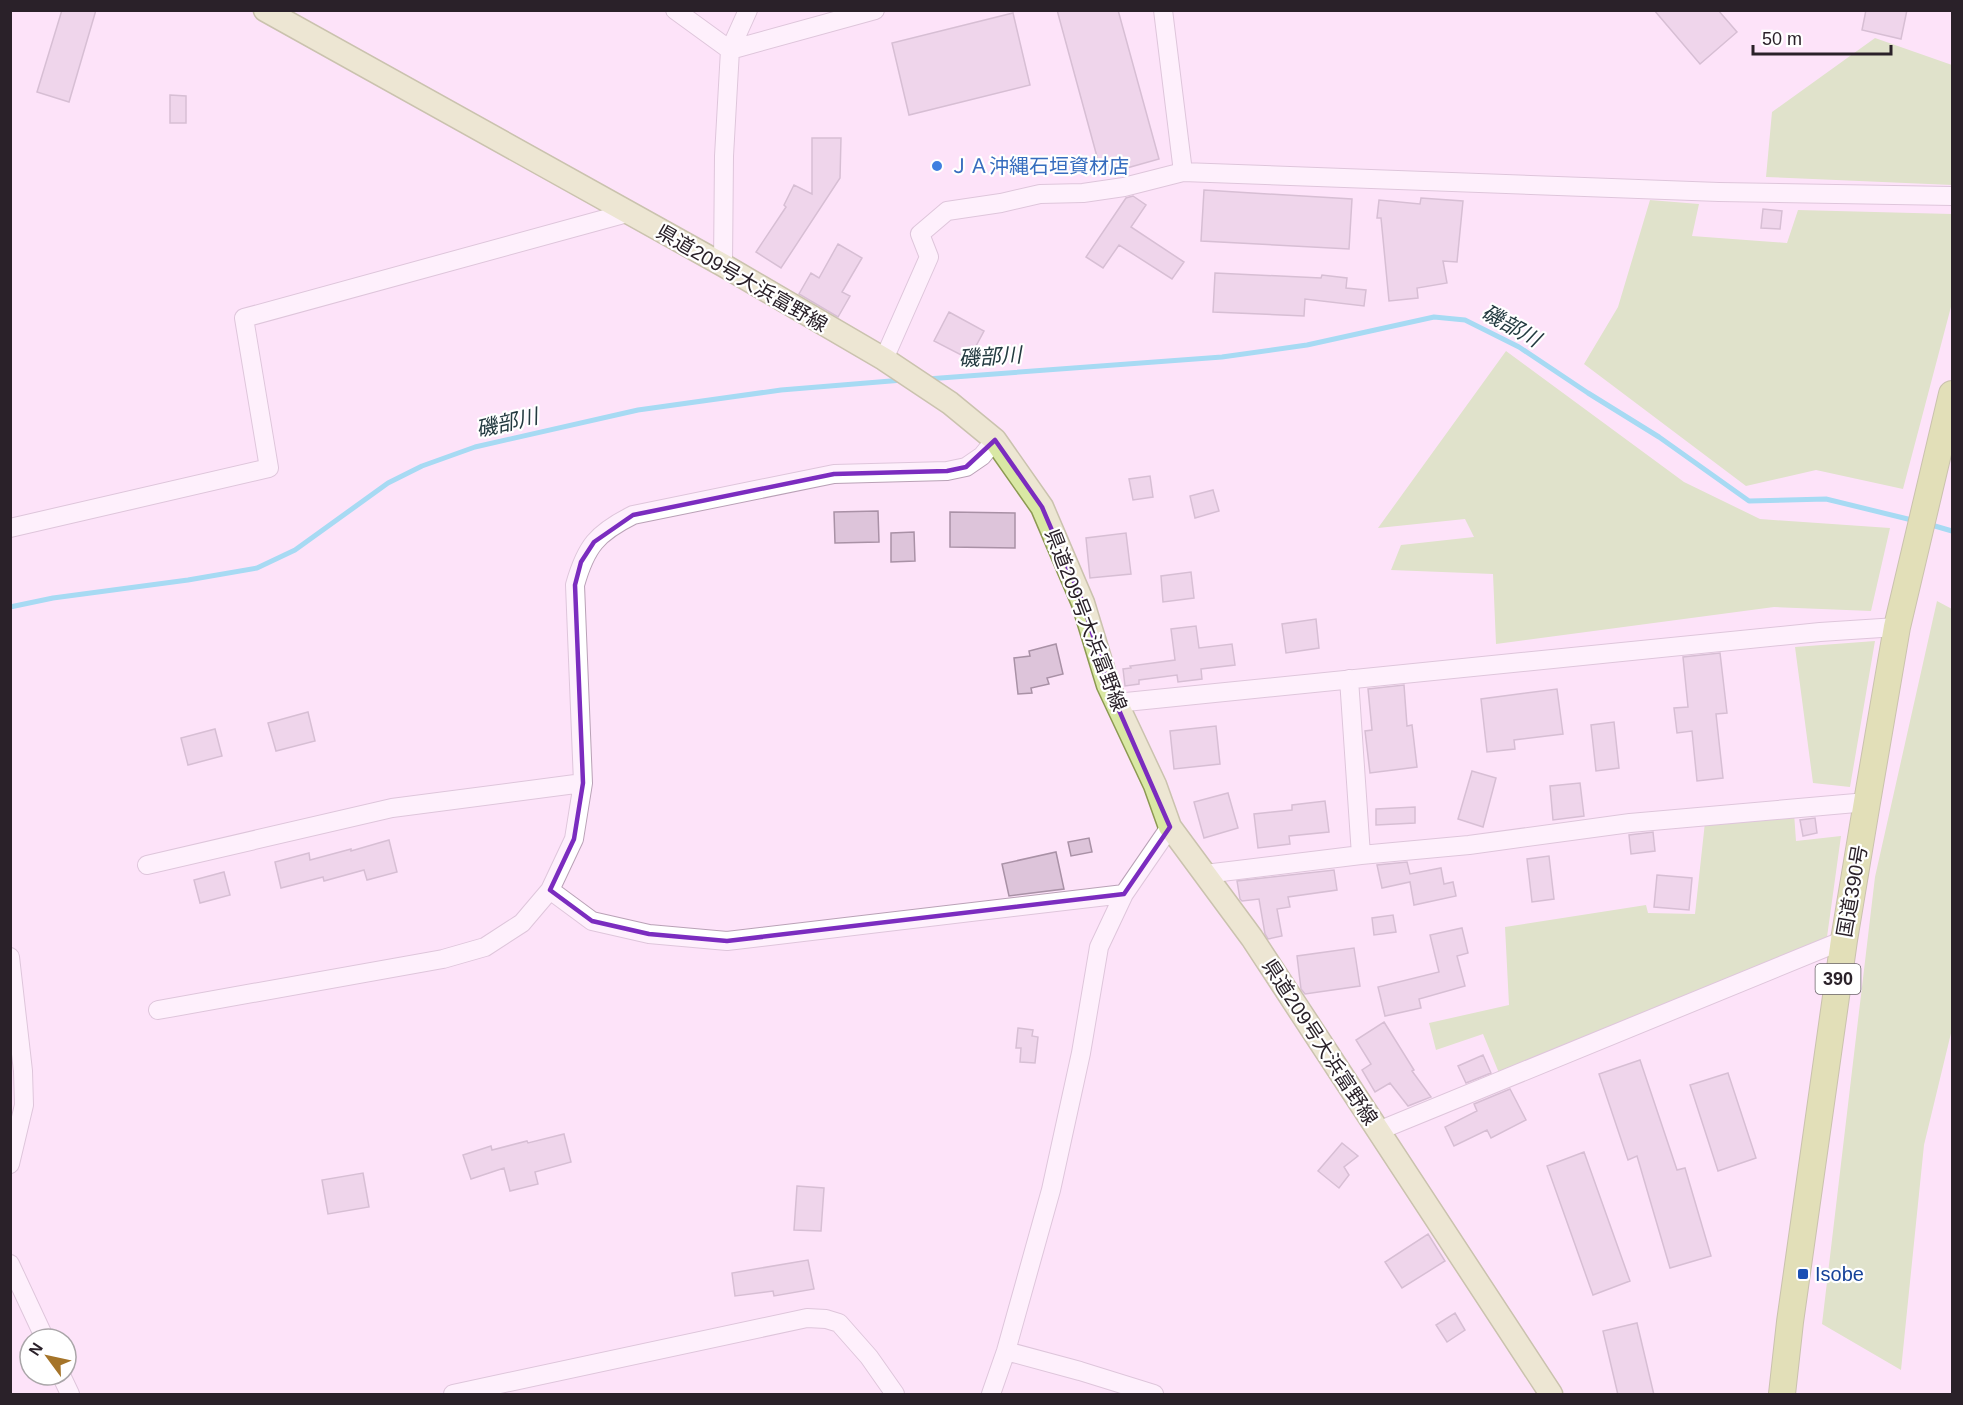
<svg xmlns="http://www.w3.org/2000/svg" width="1963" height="1405" font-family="Arial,'Noto Sans JP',sans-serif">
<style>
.green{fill:#bce093}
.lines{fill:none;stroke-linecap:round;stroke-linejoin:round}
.stream{stroke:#3fceeb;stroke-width:5}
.building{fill:#ddc4da;stroke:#a991a6;stroke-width:1.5}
.minor-casing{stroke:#b9a1b6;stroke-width:20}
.major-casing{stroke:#8c9952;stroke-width:25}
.highway-casing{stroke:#8c9952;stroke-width:28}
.minor{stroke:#fff;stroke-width:18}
.major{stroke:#d9e8a4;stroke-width:22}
.highway{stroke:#c0d968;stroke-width:26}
.marked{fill:none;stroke:#7b2cbf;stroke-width:4.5;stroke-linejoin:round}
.shop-dot{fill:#3f7fe0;stroke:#fff;stroke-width:2}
.transit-dot{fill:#1a4fb4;stroke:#fff;stroke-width:2}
.labels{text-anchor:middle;stroke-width:4.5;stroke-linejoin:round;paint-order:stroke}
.shield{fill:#fff;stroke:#6a6469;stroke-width:1.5}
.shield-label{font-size:18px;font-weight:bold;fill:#2a2129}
.shop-label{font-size:20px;fill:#366cbe;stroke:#fff;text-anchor:start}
.street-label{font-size:20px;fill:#2a2129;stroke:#fff}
.transit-label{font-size:20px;fill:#164399;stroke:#fff;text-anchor:start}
.water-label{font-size:21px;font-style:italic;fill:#233a40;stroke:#fff}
</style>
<rect width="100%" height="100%" fill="#fde3f9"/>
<path class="green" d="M1875,38L1952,65V185L1766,177L1772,112Z
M1650,200L1699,204L1692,236L1787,243L1798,210L1952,214V303L1903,489L1816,470L1746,486L1584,364L1618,307Z
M1506,351L1684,482L1760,519L1890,528L1871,611L1774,607L1496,644L1493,574L1391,570L1401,545L1474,537L1465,519L1378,528Z
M1937,601L1952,609V1029L1924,1145L1901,1370L1822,1324L1875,877Z
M1875,641L1850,787L1813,783L1795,647Z
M1794,813L1796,841L1841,836L1827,937L1499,1073L1483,1034L1436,1050L1429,1023L1509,1005L1505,927L1646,905L1648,913L1695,914L1705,822Z"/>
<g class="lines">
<path class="stream" d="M927,379L1222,357L1307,345L1434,317L1465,320L1519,347L1588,393L1659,437L1749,501L1826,499L1916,521
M1928,524L1952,531
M10,607L53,598L188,580L257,568L295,550L388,483L422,466L475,447L638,410L781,390L903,380"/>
</g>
<path class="building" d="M62,10H96L69,102L37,92Z
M1057,10H1118L1159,159L1102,175Z
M1654,10H1718L1737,32L1700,64Z
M1866,10H1907L1901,39L1862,30Z
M1013,13L1030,85L909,115L892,43Z
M170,95L186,96V123H170Z
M812,138H841L840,178L781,268L756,252L786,207L784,205L794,185L812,194Z
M1204,190L1352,199L1349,249L1201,241Z
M1133,196L1146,205L1131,227L1184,262L1172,279L1119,245L1103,268L1086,257L1126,198Z
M1421,198L1463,201L1457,262L1443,261L1447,283L1417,288L1418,298L1389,301L1381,218H1377L1379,200L1420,204Z
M1763,209L1782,211L1780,229L1761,228Z
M838,244L862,258L842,292L850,296L838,317L799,294L811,273L819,278Z
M1215,273L1321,278L1322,275L1347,278L1346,288L1366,290L1364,306L1305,299L1304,316L1213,312Z
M949,312L984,331L969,359L934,341Z
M1150,476L1153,497L1133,500L1129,479Z
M1213,490L1219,511L1195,518L1190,496Z
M878,511L879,542L835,543L834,512Z
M950,512L1015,513V548L950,547Z
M914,532L915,561L891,562V533Z
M1126,533L1131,574L1090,578L1086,538Z
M1191,572L1194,598L1163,602L1161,576Z
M1316,619L1319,648L1286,653L1282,624Z
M1196,626L1199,648L1232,644L1235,665L1201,669L1202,679L1178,682L1177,675L1139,680V684L1125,686L1123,669L1131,668L1130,666L1175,660L1171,629Z
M1056,644L1063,674L1047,678L1049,684L1031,688L1032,693L1018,694L1014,658L1030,656L1029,651Z
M1720,653L1727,713L1716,714L1723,778L1697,781L1692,731L1677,733L1674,708L1688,707L1683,657Z
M1404,685L1407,726L1412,725L1417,767L1370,773L1365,731L1372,730L1368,689Z
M1557,689L1563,734L1514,740L1515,749L1487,752L1481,699Z
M308,712L315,741L276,751L268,723Z
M1614,722L1619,768L1596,771L1591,725Z
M1216,726L1220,764L1174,769L1170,731Z
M215,729L222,756L188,765L181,738Z
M1472,771L1496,778L1483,827L1458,819Z
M1580,783L1584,816L1553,820L1550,786Z
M1228,793L1238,828L1204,838L1194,802Z
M1325,801L1329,832L1289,836L1290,844L1258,848L1254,814L1292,810V805Z
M1415,807V823L1376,825V809Z
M1815,818L1817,833L1803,836L1800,820Z
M1653,832L1655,851L1631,854L1629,835Z
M1089,838L1092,852L1071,856L1068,842Z
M389,840L397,872L367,880L364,870L324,881L323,877L281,888L275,862L309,853L310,860L351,849V851Z
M1056,852L1064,889L1009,896L1002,864Z
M1549,856L1554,899L1532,902L1527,859Z
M1407,862L1410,874L1441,868L1444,884L1453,882L1456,896L1414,905L1410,882L1382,888L1377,865Z
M1334,870L1337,890L1288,897L1290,907L1277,909L1282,936L1268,939L1265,934L1259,899L1242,901L1240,899L1237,881Z
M224,872L230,895L200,903L194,880Z
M1657,875L1692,878L1689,910L1654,907Z
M1393,915L1396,932L1374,935L1372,918Z
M1462,928L1468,953L1457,956L1465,986L1419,999L1421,1008L1385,1016L1378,987L1439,972L1430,935Z
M1354,948L1360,986L1305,994L1301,989L1297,956Z
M1384,1022L1414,1070L1412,1071L1431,1097L1408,1106L1390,1083L1375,1092L1362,1070L1371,1064L1356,1040Z
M1018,1028L1033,1030L1032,1036L1038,1037L1035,1063L1020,1062L1021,1048H1016Z
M1483,1055L1491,1073L1466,1083L1458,1066Z
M1640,1060L1677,1170L1685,1168L1711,1256L1670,1268L1637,1156L1628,1160L1599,1074Z
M1728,1073L1756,1158L1718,1171L1690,1085Z
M1510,1089L1526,1120L1491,1138L1487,1130L1454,1146L1445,1127L1477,1111L1474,1104Z
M564,1134L571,1162L535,1172L538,1184L510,1191L504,1168L471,1179L463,1155L491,1146L492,1150L527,1141L528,1143Z
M1342,1143L1358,1156L1344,1167L1349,1175L1339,1188L1318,1171Z
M1584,1152L1630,1281L1593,1295L1547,1166Z
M363,1173L369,1207L328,1214L322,1180Z
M797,1186L824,1188L821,1231L794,1230Z
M1428,1234L1445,1261L1402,1288L1385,1262Z
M808,1260L814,1289L774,1296L773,1291L735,1296L732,1273Z
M1455,1313L1465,1330L1447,1342L1436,1325Z
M1637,1323L1654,1395H1618L1603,1331Z"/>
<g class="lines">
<defs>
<path id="minor" d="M675,10L730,50
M1163,10L1183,172
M730,50L875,10
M723,265L724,156L730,50L748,10
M884,359L929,257L920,234L947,211L1001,203L1040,194L1083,193L1124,187L1183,172L1719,192L1952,196
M10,528L269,468L244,318L627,213
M1349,679L1361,855
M1116,703L1820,632L1897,627
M147,865L392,808L583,783
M1205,874L1361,855L1469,845L1630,823L1867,802
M550,890L592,921L649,934L727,941L1124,894
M10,957L23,1071L24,1105L10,1164
M158,1010L443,959L485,947L522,923L550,890L574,839L583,783L575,585C586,546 597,533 633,515L834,474L947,471L966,467L982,456L995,440
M1378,1131L1844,940
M10,1264L45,1339
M1006,1351L1080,1371L1154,1394
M61,1375L70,1394
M453,1394L807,1318L826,1319L839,1323L869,1357L895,1394
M991,1394L1006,1351L1051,1190L1081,1053L1099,947L1124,894L1170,827"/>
<path id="major" d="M265,10L723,265L884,359L950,403L995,440L1042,507L1083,603L1108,685L1155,785L1170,827L1252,938L1551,1394"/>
<path id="highway" d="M1782,1394L1790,1322L1844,940L1867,802L1897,627L1952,394"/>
</defs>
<use href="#minor" class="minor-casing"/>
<use href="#major" class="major-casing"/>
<use href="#highway" class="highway-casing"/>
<use href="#minor" class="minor"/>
<use href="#major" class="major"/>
<use href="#highway" class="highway"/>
</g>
<path d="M0 0H1963V1405H0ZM995,440L1042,507L1083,603L1108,685L1170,827L1124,894L727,941L649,934L592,921L550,890L574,839L583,783L575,585L581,562L594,542L633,515L834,474L947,471L966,467Z" fill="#fde3f9" fill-opacity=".55" fill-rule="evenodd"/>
<path class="marked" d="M995,440L1042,507L1083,603L1108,685L1170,827L1124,894L727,941L649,934L592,921L550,890L574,839L583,783L575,585L581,562L594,542L633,515L834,474L947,471L966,467Z"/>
<circle class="shop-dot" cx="937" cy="166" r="6"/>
<rect class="transit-dot" x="1797" y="1268" width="12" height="12" rx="3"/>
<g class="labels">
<rect class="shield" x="1815.5" y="964" width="45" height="30" rx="4.5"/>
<g class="shield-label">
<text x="1838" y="985">390</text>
</g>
<g class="shop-label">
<text x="949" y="173">ＪＡ沖縄石垣資材店</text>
</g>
<g class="street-label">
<text transform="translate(742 278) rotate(30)" y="7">県道209号大浜富野線</text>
<text transform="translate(1086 620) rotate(69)" y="7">県道209号大浜富野線</text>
<text transform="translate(1852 891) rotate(-80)" y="7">国道390号</text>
<text transform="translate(1320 1042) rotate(57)" y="7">県道209号大浜富野線</text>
</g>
<g class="transit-label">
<text x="1815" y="1281">Isobe</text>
</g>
<g class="water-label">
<text transform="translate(1511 326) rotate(29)" y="7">磯部川</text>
<text transform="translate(990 357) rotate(-4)" y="7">磯部川</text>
<text transform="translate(507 423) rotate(-13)" y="7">磯部川</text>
</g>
</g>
<rect width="1963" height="1405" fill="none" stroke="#2a2129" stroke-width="24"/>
<g transform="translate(48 1357) rotate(303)"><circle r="28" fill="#ffffff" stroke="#aaa6a9" stroke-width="1.5"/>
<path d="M0-4.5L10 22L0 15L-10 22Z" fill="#a57429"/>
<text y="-9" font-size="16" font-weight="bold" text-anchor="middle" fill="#2a2129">N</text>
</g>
<path d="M1753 45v9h138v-9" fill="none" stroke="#2a2129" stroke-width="3"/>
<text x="1762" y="45" font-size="18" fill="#2a2129" stroke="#ffffff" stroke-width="4.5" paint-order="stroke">50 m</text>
</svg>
